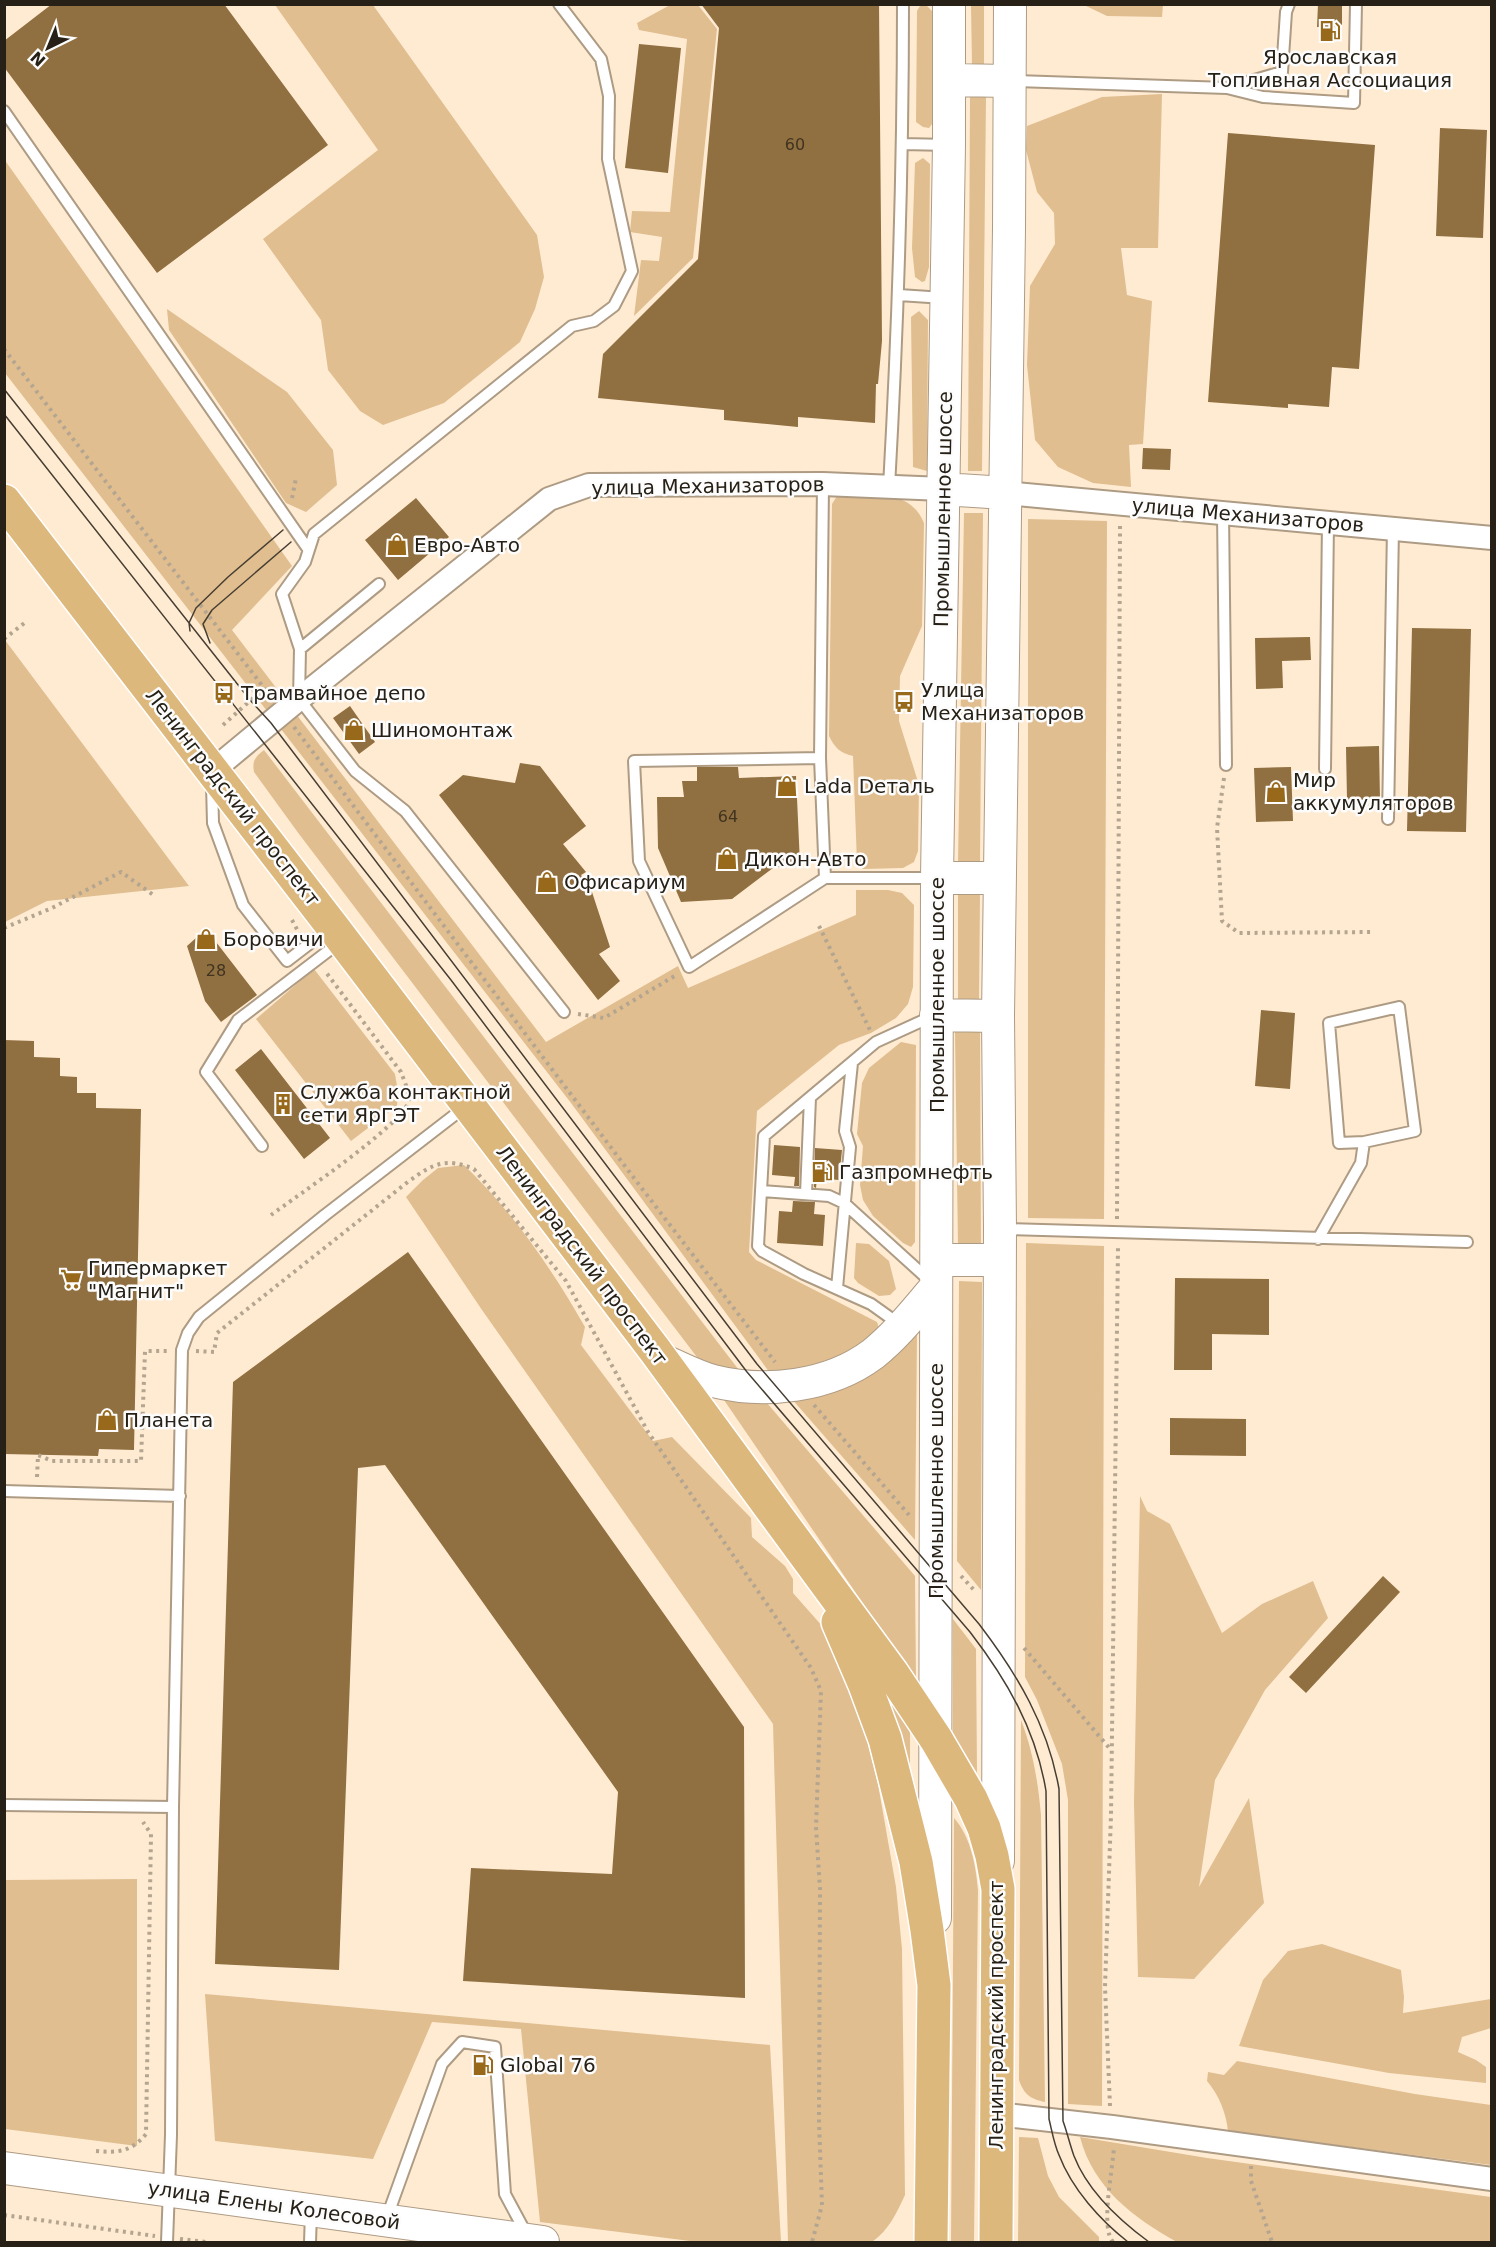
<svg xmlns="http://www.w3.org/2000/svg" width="1496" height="2247" font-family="'DejaVu Sans',sans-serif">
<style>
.green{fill:#e0be90}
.building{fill:#906f40}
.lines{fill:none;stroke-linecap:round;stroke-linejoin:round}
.lane-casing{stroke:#ae9b84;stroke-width:14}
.street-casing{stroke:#ae9b84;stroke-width:26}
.secondary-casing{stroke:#ae9b84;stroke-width:34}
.primary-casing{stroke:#fff;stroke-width:36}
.path{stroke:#b4a591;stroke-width:4;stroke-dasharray:3 4.5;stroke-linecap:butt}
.lane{stroke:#fff;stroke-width:10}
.street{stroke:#fff;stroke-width:22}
.secondary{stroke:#fff;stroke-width:32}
.primary{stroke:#ddb87c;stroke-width:33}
.tram{stroke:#463e32;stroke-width:1.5}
.labels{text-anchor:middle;stroke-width:5;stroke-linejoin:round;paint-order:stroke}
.number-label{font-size:16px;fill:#403420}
.poi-label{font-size:20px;fill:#262016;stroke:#fcfcfc;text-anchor:start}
.street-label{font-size:20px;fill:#262016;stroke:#fcfcfc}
</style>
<rect width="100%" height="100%" fill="#ffebd2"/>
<path class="green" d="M275,5H373L537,235L544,277L535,309L520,342L444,403L383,425L360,411L328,370L321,320L263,239L378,150Z
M670,5H698L717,29L693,258L634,316L641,260L659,261L662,237L630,232L632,211L670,212L687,39L639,30L637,23Z
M971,5H984V67L972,66Z
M1084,5H1163L1162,17L1107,16Z
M920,6H927L933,12L932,124L929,128L923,127L916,122L917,11Z
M1162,94L1158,248H1121L1127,295L1152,301L1143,444L1129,445L1131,487L1093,483L1058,467L1035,440L1027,365L1030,286L1055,244L1054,213L1037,192L1026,150L1027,126L1102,97Z
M970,97H986L982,471H968Z
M923,158L930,164L929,267L925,281L922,282L915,277L912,248L915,163Z
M4,159L292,566L232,630L546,1042L678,966L688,988L856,915V890H888L902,893L914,905L913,987L908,1004L896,1018L871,1033L839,1045L757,1111L749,1252L756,1260L877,1322L880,1331L826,1366L770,1373L571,1103L5,373Z
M167,309L287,392L333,450L337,485L306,512L286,503L169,330Z
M919,311L928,320L927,471L913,467L911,317Z
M837,496C871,496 909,487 924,523L922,626L900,676L899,721L919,785L918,851L914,862L903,868L863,869L857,863L853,756C840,753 835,748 829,736L832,504Z
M964,513H983L980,863H958Z
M1028,519L1107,521L1104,1219L1028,1218Z
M5,640L189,886L47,901L5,922Z
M264,750L742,1374L706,1369L299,834L254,772C252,761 255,757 264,750Z
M980,893L979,1001H958V895Z
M314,969L395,1074L398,1092L397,1106L351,1141L256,1019Z
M955,1032H980L981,1245L958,1246Z
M901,1042L916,1045L915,1242L911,1247L903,1243L873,1216L863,1200L860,1185L863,1146L857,1134L862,1083L869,1068Z
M464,1165C512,1211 552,1269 585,1327L581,1345L653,1441L672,1437L751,1518L752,1537L785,1566L793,1579V1593L823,1627L850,1688L866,1736L878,1784L896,1887L902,1949L905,2195C896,2214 889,2230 872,2242H788L773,1724L482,1310L406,1197L423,1180L438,1168Z
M856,1243L869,1244L889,1261L896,1289L890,1295L879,1296L858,1283L854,1278Z
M1026,1243L1104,1246L1102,2106L1068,2104V1800L1062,1764L1037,1700L1025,1677Z
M959,1281L982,1282L981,1590L957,1561Z
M917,1333L915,1540L791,1398Z
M724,1400L767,1403L915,1576L916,1681Z
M1140,1496L1147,1511L1170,1524L1222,1633L1262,1604L1313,1581L1328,1618L1265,1690L1215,1780L1199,1887L1249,1798L1264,1903L1194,1979L1138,1977L1134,1803Z
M953,1619L976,1649L977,1773L953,1735Z
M874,1667L910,1729V1786Z
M1021,1720C1033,1751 1038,1782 1041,1815L1045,2102C1031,2099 1024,2095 1019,2080Z
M954,1818C971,1837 976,1866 978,1890L974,2242H951Z
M137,1879V2146L5,2129V1880Z
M1322,1944L1401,1970L1404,1997L1403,2013L1491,1999V2028L1462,2037L1458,2052L1476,2060L1486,2067V2083L1389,2073L1239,2046L1263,1980L1288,1951Z
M205,1994L770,2045L781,2242H698L540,2222L521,2029L432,2022L373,2159L215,2141Z
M1237,2061L1415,2094L1491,2105V2165L1228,2131C1226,2113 1219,2095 1207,2081L1208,2072L1224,2075Z
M1019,2137L1038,2138L1048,2176L1059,2197L1099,2237V2242H1018Z
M1080,2137L1207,2158L1491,2197V2242H1177C1134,2218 1093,2188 1080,2137Z"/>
<path class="building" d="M52,4H224L328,145L157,273L4,67V41Z
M701,4H879L882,341L878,384H876L875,423L798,417V427L724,420V410L598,398L603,354L698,259L719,28Z
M1318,4H1342V27H1317Z
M639,44L681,48L668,173L625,168Z
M1440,128L1487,130L1483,238L1436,236Z
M1228,133L1375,145L1359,369L1332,367L1329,407L1288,404V408L1208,402Z
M1143,448L1171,449L1170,470L1142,469Z
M416,498L449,537L398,580L365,540Z
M1412,628L1471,629L1466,832L1407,831Z
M1310,637L1311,660L1282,661L1283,688L1256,689L1255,638Z
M350,706L375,742L359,754L333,718Z
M1379,746L1380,800H1347L1346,747Z
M520,763L540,766L586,826L563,844L586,872L581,875L591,889L610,947L599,954L620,981L598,1000L439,795L463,775L515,783Z
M697,767H738L739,778L796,776L800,864L773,868L732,899L681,902L658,848L657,797H684L682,781H697Z
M1291,767L1293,821L1256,822L1254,768Z
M206,929L257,995L221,1022L205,1001L187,946Z
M1261,1010L1295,1013L1290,1089L1255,1086Z
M4,1040L34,1041V1057L60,1058V1076L77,1077V1093H96V1108L141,1109L134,1450L99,1449L98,1456L4,1454Z
M261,1049L330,1138L304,1159L235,1070Z
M774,1145L800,1147L799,1186H794L795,1177L772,1175Z
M815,1148L842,1150L839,1180L817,1178L816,1188L814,1187Z
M793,1201L815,1202L814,1214L825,1215L823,1246L777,1243L779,1211L792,1212Z
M408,1252L744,1727L745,1998L463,1981L471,1868L612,1874L618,1792L385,1465L358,1468L339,1970L215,1964L233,1382Z
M1175,1278L1269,1279V1335L1212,1334V1370H1174Z
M1170,1418L1246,1419V1456L1170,1455Z
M1383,1576L1400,1592L1306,1693L1289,1677Z"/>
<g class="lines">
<defs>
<path id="lane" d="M559,4L601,59L609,96L608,159L632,271L614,306L594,321L572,326L314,534L305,562L282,594L300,649L299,699L355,771L405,811L564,1012
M1289,4L1286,12L1282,72L1227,88L1263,97L1354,103L1356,4
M1014,81L1227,88
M4,111L308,549
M903,144L948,145
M899,295L944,298
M823,484L820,758L825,878H935
M889,487C898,326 903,166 903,4
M1223,513L1226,765
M300,649L379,584
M820,758L634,761L639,861L689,967L825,878
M1325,769L1328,522
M212,785L213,823L243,905L287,961L330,928
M1388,819L1393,528
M262,1146L206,1072L238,1020L340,942
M761,1191L829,1196L844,1203L929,1280
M806,1194L810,1098
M1003,1229L1467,1242
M1318,1239L1361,1163L1364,1142L1415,1131L1399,1007L1329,1023L1339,1143L1364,1142
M837,1288L850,1147L845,1131L852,1063
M899,1324L871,1304L804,1274L762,1251L758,1246L764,1136L876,1042L933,1016
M4,1491L180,1496
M4,1805L173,1807
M387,2217L442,2064L462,2042L495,2047L505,2194L527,2235
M167,2242L171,2135L173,1807L182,1350L188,1333L199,1317L325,1215L465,1107
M310,2242L311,2213"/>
<path id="street" d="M1005,493L1492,538
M212,771L299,699L549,499L589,485L823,484L943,489
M997,2114L1112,2127L1492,2179"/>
<path id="secondary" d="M950,80L1010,81
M943,489L1005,493
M937,878H1000
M936,1015L998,1016
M937,1260H999
M662,1360C679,1367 695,1376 713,1381C765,1394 829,1387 873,1354C897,1335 916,1310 936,1287
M998,1861L1000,1229L998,1016L1009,229L1010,4
M935,1918L937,878L949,145V4
M4,2168L543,2242"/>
<path id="primary" d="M4,501L332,926L654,1349L892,1673L936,1739L971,1799L984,1828L992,1856L998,1889L996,2242
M838,1622L865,1685L885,1739L916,1862L927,1930L934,1985L931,2242"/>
</defs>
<use href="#lane" class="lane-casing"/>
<use href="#street" class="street-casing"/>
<use href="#secondary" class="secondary-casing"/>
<use href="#primary" class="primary-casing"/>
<path class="path" d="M4,349L271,697
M292,498L296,478
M4,639L27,621
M223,725L264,688
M294,727L637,1182L775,1362
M1224,778L1217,828L1222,921L1239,933L1374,932
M292,920L300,935
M819,926L870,1030
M4,928L52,908L121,872L155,896
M578,1014L604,1018L678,974
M271,1215C297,1196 399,1127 408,1103C411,1094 404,1081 401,1072L325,971
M1117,1219L1120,524
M196,1351L214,1352L217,1333L409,1181C433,1164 445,1157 474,1169L566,1281L648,1432L811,1668L821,1691L816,1827L820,1889L819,2122L822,2205L812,2242
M814,1405L909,1515
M37,1477L38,1455L52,1461H141L145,1351H167
M961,1576L974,1590
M1024,1648L1111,1750
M1110,2106L1105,1987L1111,1815L1118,1247
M96,2151C118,2153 131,2152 146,2134L151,1834L143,1822
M1251,2166V2181L1272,2242
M4,2215L155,2236
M180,2239L206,2242
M1113,2242C1100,2228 1113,2168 1114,2147"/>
<use href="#lane" class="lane"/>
<use href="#street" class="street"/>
<use href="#secondary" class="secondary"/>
<use href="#primary" class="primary"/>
<path class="tram" d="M4,389L250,700L271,723L757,1364L979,1624C1018,1675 1048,1726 1059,1789L1063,2121C1067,2132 1070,2145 1074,2156C1088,2192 1119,2220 1149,2242
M4,414L451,980L747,1372L970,1632C1007,1680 1036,1730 1046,1791L1049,2119C1052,2131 1054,2144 1059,2155C1072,2189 1100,2220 1128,2242
M190,631L189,623L196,608L228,577L283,530
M210,643L203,624L212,610L291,542"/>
</g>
<defs>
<symbol id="fuel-bare" viewBox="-9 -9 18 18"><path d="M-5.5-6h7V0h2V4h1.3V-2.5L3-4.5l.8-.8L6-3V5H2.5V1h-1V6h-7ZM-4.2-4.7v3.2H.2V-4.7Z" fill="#98691a" stroke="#fcfcfc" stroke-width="2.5" paint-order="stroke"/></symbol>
<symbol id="shop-bare" viewBox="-9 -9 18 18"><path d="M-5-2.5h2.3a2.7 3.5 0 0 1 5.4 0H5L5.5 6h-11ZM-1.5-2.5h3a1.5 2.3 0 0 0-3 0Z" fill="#98691a" stroke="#fcfcfc" stroke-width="2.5" paint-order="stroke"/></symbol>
<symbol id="bus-bare" viewBox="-9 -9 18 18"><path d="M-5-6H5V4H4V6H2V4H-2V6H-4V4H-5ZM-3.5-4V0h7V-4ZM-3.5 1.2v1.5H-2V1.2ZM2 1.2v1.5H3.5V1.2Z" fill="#98691a" stroke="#fcfcfc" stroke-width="2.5" paint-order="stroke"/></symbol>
<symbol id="building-bare" viewBox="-9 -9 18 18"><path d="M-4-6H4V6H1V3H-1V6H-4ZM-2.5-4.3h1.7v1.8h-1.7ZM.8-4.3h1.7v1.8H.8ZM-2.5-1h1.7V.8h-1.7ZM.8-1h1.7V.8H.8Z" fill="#98691a" stroke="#fcfcfc" stroke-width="2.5" paint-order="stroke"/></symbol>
<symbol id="supermarket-bare" viewBox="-9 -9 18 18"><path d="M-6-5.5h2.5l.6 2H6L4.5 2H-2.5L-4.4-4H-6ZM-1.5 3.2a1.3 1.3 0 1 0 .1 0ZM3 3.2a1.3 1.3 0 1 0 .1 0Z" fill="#98691a" stroke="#fcfcfc" stroke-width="2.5" paint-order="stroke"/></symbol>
</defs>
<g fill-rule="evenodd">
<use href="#fuel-bare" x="1315" y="16" width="30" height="30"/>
<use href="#shop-bare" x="382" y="530" width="30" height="30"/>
<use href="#bus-bare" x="209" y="678" width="30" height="30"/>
<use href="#bus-bare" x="889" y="687" width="30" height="30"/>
<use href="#shop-bare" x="339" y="715" width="30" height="30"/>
<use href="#shop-bare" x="772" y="771" width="30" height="30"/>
<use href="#shop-bare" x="1261" y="777" width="30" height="30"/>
<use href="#shop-bare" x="712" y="844" width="30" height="30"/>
<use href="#shop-bare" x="532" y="867" width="30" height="30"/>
<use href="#shop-bare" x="191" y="924" width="30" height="30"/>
<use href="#building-bare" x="268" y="1089" width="30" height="30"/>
<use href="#fuel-bare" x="807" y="1157" width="30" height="30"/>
<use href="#supermarket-bare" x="56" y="1264" width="30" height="30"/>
<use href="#shop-bare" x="92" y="1405" width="30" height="30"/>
<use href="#fuel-bare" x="468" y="2050" width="30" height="30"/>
</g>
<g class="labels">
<g class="number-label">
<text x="795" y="150">60</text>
<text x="728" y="822">64</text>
<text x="216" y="976">28</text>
</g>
<g class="poi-label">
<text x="1330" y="64" text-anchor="middle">Ярославская<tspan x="1330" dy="23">Топливная Ассоциация</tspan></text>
<text x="414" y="552">Евро-Авто</text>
<text x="921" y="697">Улица<tspan x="921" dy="23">Механизаторов</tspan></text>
<text x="241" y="700">Трамвайное депо</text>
<text x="371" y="737">Шиномонтаж</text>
<text x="1293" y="787">Мир<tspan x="1293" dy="23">аккумуляторов</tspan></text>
<text x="804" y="793">Lada Dеталь</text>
<text x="744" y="866">Дикон-Авто</text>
<text x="564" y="889">Офисариум</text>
<text x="223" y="946">Боровичи</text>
<text x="300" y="1099">Служба контактной<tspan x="300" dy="23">сети ЯрГЭТ</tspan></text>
<text x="839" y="1179">Газпромнефть</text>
<text x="88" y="1275">Гипермаркет<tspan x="88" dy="23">"Магнит"</tspan></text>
<text x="124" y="1427">Планета</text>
<text x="500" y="2072">Global 76</text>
</g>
<g class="street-label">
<text transform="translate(708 486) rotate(-1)" y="7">улица Механизаторов</text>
<text transform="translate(943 509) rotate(-89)" y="7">Промышленное шоссе</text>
<text transform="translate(1248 515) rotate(5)" y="7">улица Механизаторов</text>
<text transform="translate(233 797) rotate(52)" y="7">Ленинградский проспект</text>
<text transform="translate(937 995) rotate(-90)" y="7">Промышленное шоссе</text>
<text transform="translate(582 1255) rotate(53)" y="7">Ленинградский проспект</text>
<text transform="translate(936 1481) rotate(-90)" y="7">Промышленное шоссе</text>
<text transform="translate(996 2015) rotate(-90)" y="7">Ленинградский проспект</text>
<text transform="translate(274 2205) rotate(8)" y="7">улица Елены Колесовой</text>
</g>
</g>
<rect width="1496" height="2247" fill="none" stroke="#262016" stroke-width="12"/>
<g transform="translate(48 48) rotate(223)" stroke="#fcfcfc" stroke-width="4.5" paint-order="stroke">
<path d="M0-4.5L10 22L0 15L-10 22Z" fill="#262016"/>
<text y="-9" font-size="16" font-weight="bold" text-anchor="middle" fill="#262016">N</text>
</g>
</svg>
